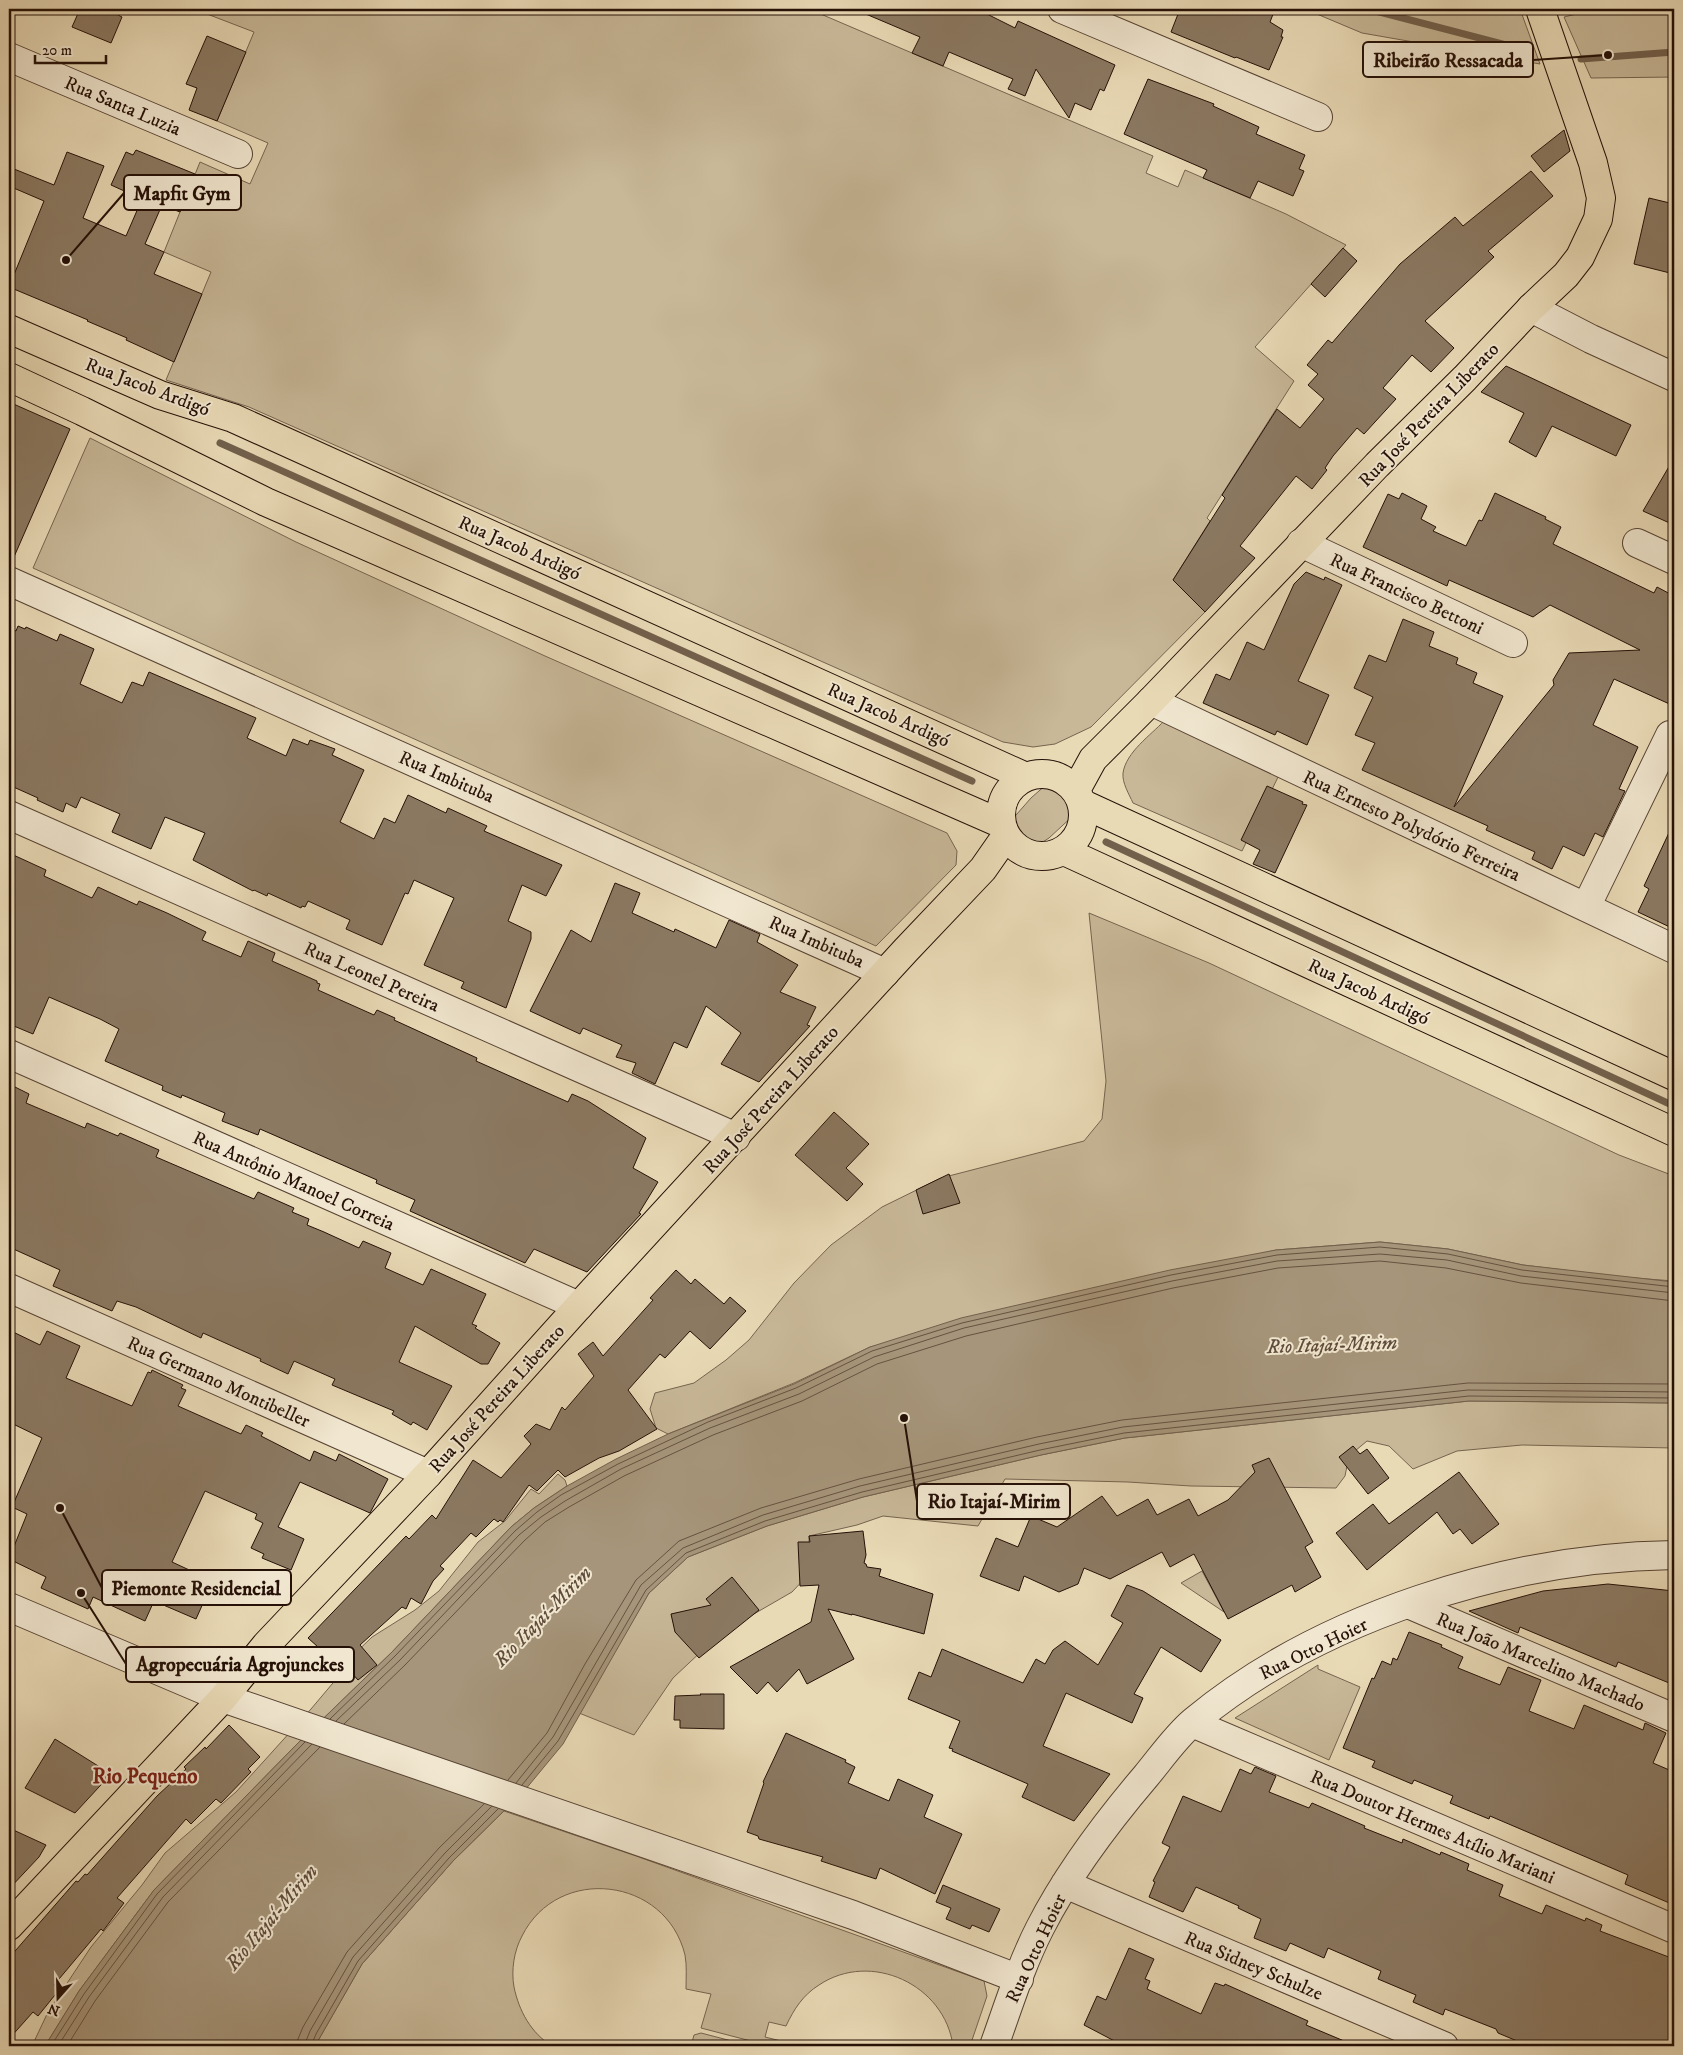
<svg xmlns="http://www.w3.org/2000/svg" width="1683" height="2055" font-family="'IM FELL DW Pica',serif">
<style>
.green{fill:#c8b898;stroke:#766450}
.water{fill:#a6957a;stroke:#72604c}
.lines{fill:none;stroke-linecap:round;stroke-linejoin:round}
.shore{stroke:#665240;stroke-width:1}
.stream{stroke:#72604c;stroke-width:7}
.building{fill:#8b7962;stroke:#251007}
.minor-casing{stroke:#564233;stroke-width:30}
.major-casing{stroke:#251007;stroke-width:30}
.minor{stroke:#f1e7d0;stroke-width:28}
.major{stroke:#e9dab6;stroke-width:28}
.labels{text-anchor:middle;stroke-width:4;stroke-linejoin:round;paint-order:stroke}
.street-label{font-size:19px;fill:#251007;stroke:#f1e7d0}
.water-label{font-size:20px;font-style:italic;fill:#5f4c3b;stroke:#f1e7d0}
.quarter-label{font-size:21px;font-weight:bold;fill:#7a1f14;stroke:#f1e7d0}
.leader{fill:none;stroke:#251007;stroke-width:2}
.callout-dot{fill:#251007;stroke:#f1e7d0;stroke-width:2}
.callout{fill:#f1e7d0;stroke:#251007;stroke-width:2}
.callout-label{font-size:20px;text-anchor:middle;font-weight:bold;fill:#251007}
</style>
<rect width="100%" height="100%" fill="#e9dab6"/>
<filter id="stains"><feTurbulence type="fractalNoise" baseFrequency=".004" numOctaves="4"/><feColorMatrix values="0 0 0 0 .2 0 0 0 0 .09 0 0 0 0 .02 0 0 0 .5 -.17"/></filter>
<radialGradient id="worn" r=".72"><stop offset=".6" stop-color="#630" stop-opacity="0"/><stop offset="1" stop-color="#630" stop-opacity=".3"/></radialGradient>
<path class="green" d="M194,9H781L785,10L786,9H809L1153,156L1146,173L1178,187L1185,170L1286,214L1346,245L1255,347L1294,381L1207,518L1210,521L1173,580L1205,612L1091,727L1055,744L1033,747L1003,742L249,407L166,380L211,272L164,252L200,162L250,184L268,143L217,121L254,32Z
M1305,9H1520L1540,64L1362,33Z
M1597,9H1674V77L1591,78L1564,17Z
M90,438L296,542L545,656L947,833L957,851L956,865L876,946L33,568Z
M1164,721L1280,773L1242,851L1133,803C1129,794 1122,783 1123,773C1126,752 1151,735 1164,721Z
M1048,783C1067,784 1070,798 1075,814L1049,838L1032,849L1015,840L1009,823L1031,798Z
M1089,913L1209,963L1619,1155L1674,1176V1281L1621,1277L1523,1265L1448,1249L1380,1242L1276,1250L870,1347L794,1383L668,1434L656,1428L650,1409L655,1393L694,1383L726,1360L749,1340L794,1283L831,1245L882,1207L941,1178L1084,1141L1102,1119L1106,1081Z
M1469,1401L1674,1403V1448L1522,1445L1457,1451L1413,1469L1389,1446L1367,1441L1349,1456L1345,1476L1336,1488L1191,1486L1128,1482L1005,1479L978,1526L883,1516L857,1525L809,1536V1574L792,1592L721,1633L673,1678L634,1735L579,1713L649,1593L688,1557L767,1526L863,1497L1041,1455L1125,1438Z
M558,1474L565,1480L567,1486L534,1508L511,1527L392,1652L299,1742L154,1890L79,1991L45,2046H32L48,2012L91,1947L142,1885L165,1853L236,1792L311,1709L338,1677L343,1665L372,1637L415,1610L439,1591L478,1542L505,1521L531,1489L539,1494Z
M1202,1571L1224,1612L1181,1583Z
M1318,1665V1669L1360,1687L1329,1760L1235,1718Z
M504,1811L636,1856L984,1981L987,1996L970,2046H953C945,1985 871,1950 819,1985C803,1995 794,2009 786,2026L769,2022L765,2037L781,2041L780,2046H770L701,2028L711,1994L686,1989C686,1977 687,1966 685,1955C666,1877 558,1864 522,1936C514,1951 511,1970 514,1987C519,2011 531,2033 552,2046H315L362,1964L453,1861Z
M701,2033L751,2046H691L694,2035Z"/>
<path class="water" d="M1380,1242L1448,1249L1523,1265L1674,1282V1403L1469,1401L1125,1438L1041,1455L863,1497L767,1526L688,1557L649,1593L563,1744L525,1790L453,1861L362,1964L315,2046H45L79,1991L154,1890L299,1742L392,1652L511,1527L534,1508L567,1486L616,1459L668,1434L794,1384L870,1347L961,1318L1170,1270L1276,1250Z"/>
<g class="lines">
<path class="shore" d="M330,1719L395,1656L515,1531L537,1512L561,1495L618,1464L708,1422L796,1388L872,1351L962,1323L1171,1275L1277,1255L1380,1247L1448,1254L1522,1270L1674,1287
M336,1721L400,1660L519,1535L541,1517L565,1501L621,1469L710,1428L799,1394L874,1357L964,1328L1172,1281L1277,1261L1380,1254L1447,1260L1521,1276L1674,1293
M344,1724L405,1665L524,1541L545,1522L569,1507L624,1476L713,1435L802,1401L877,1364L966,1336L1173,1288L1278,1268L1380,1261L1446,1268L1521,1283L1674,1301
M508,1780L547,1733L585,1664L636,1580L679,1541L761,1508L859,1479L1037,1437L1122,1420L1468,1383L1674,1384
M516,1783L553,1737L641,1585L683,1548L763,1515L860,1486L1039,1444L1123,1427L1468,1390L1674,1392
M522,1785L558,1741L646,1590L686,1553L765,1521L862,1492L1040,1450L1124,1433L1469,1396L1674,1398
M51,2046L84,1994L157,1894L305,1742
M58,2046L89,1997L163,1897L312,1744
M67,2046L95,2001L168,1902L320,1747
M297,2046L298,2039L303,2027L347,1952L439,1848L484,1804
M304,2046L310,2031L353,1957L445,1853L492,1806
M311,2046L316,2034L358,1961L449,1858L498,1809"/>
<path class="stream" d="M1368,9L1529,51
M1581,59L1674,52
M220,443L972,781
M1106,842L1674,1106"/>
</g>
<path class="building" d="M80,9H121L118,15L122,17L111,43L72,27Z
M854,9H977L1015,28L1018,21L1115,65L1104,91L1100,89L1091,110L1075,103L1069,118L1036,69L1025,96L1008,89L1013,79L949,52L943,66L912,53L920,37Z
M1180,9H1275L1270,22L1283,30L1281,37H1283L1269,70L1236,57L1235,58L1171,32Z
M207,36L246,52L217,121L189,110L197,88L186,84Z
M1148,79L1214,104L1213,106L1259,127L1256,134L1305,155L1299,169L1304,171L1293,196L1258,181L1250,198L1203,178L1207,170L1124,134Z
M1564,130L1570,151L1544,172L1531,156Z
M136,150L195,174L180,212L162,205L145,244L164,252L154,274L202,294L174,362L126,340L127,338L87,321L88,320L9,287L44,201L9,186V167L54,185L67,152L104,166L83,218L126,236L142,199L111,185L126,152L133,155Z
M1531,171L1553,196L1488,251L1494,257L1425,321L1454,348L1431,372L1412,355L1383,388L1396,399L1364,434L1357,428L1333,456L1325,468L1327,470L1312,489L1296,476L1240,546L1255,558L1205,612L1173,580L1225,498L1222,495L1277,409L1300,428L1324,399L1308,385L1318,374L1307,365L1328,340L1332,343L1400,264L1455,217L1463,226Z
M1649,198L1674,204V274L1634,264Z
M1343,248L1357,261L1325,297L1311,284Z
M1506,366L1631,425L1616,456L1552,426L1536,457L1509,442L1524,413L1481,392Z
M9,402L70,429L10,566H9Z
M1674,458V525L1643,511Z
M1402,493L1427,506L1421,519L1436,527L1433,531L1466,546L1479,520L1482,521L1495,493L1546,517L1545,519L1561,527L1553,544L1654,593L1657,587L1674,596V706L1614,679L1593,725L1638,747L1619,789L1625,791L1603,837L1595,833L1584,856L1563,846L1552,869L1532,859L1535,852L1486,830L1488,826L1362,770L1375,743L1355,735L1373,697L1354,688L1369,655L1386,662L1403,619L1434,632L1429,646L1458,658L1456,664L1477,673L1473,683L1503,696L1454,807L1554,685L1553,680L1569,653L1640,650L1550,605L1533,617L1449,580L1447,586L1363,547L1388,494L1399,499Z
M1306,572L1324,580L1325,577L1342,585L1298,681L1329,695L1307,745L1277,731L1275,735L1203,703L1216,674L1230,680L1247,642L1264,650L1294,584Z
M18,626L25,629L26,627L57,641L60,634L94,649L80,684L122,703L132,682L143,686L149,672L256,718L247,738L286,756L293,739L308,745L310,740L335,749L332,755L364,770L340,822L374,839L384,818L395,823L408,795L446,813L448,808L487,826L484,831L562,865L546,896L522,885L508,921L531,932V939L506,1008L461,988L464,982L424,965L454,898L414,880L408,894L405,893L382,945L346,929L350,920L308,901L305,907L302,906L301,908L268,893L267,896L254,890L253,891L193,860L205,833L165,817L151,849L112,832L120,814L81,797L76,808L66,803L63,812L37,800L38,798L9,785V628L16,631Z
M1267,786L1303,802L1302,804L1307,805L1275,873L1253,864L1260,850L1241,840Z
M1674,822V929L1638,912L1649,889L1644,886Z
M9,853L46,870L44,876L92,898L98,887L137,905L139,901L167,913L206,932L202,940L241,957L248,941L275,953L272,961L317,981V983L320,984L318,990L374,1015L377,1010L395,1018L394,1020L477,1058L476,1061L568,1102L572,1094L588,1101L646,1138L633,1168L658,1182L639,1213L641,1214L587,1272L534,1249L525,1263L410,1211L415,1200L376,1183L377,1180L260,1129L258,1135L222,1121L225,1113L182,1095L181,1098L162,1090L163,1086L105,1061L119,1029L100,1019L49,997L33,1034L9,1024Z
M615,883L640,893L632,913L674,932L675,929L716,948L729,920L760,934L757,942L798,965L780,992L816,1007L807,1025L810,1026L759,1082L721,1064L741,1033L706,1006L687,1048L674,1042L655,1084L632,1073L636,1063L616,1057L622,1045L583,1028L580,1034L530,1011L571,930L591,942Z
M9,1084L29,1094L26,1103L85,1128L87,1123L118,1136L120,1133L159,1150L156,1157L254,1199L258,1192L294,1208L292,1212L309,1219L307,1225L324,1232L359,1248L363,1241L391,1253L385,1268L423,1285L431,1269L486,1294L472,1324L477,1326L475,1328L500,1343L488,1364H481L415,1326L399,1362L452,1386L427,1430L413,1422L411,1425L392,1414L394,1411L332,1385L335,1379L294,1361L288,1374L260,1361L261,1359L203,1333L201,1338L136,1307L117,1301L112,1311L53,1286L60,1270L9,1247Z
M834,1112L869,1144L846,1168L863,1184L847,1201L795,1155Z
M949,1174L960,1203L923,1214L916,1190Z
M676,1270L691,1284L695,1279L724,1304L730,1297L746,1311L710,1349L690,1331L665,1358L660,1354L628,1390L657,1429L619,1451L599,1458L565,1477L558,1470L537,1491L529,1485L503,1522L500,1520L498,1522L494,1519L476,1537L471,1533L440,1566L444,1569L433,1581L421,1604L411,1598L406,1609L402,1607L360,1645L377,1665L358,1680L342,1662L338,1665L308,1638L406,1536L409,1539L432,1515L436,1519L473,1460L501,1478L531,1444L524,1436L536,1424L550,1430L562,1407L565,1410L594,1376L578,1354L593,1342L603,1356L653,1300L650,1298Z
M9,1330L40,1345L47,1331L80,1346L66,1378L132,1406L148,1372L151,1373L152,1370L183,1385L181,1388L186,1390L178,1406L241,1434L246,1425L263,1433L261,1436L310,1461L314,1451L336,1461L339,1454L388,1479L370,1513L300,1482L278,1527L304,1539L291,1570L262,1558L264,1554L251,1548L263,1523L255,1519L257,1514L205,1491L172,1562L213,1581L196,1619L154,1601L145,1621L93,1597L88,1609L41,1588L46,1577L9,1559L27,1514L12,1507L42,1438L9,1422Z
M1353,1446L1360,1454L1367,1449L1389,1478L1368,1494L1339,1457Z
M1269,1458L1313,1542L1305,1547L1321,1577L1295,1592L1292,1585L1228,1619L1194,1554L1170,1567L1162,1552L1110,1579L1084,1568L1078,1584L1059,1592L1024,1576L1019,1591L980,1576L996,1538L1018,1547L1031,1516L1057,1527L1102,1496L1117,1516L1148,1499L1157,1515L1189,1499L1198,1516L1228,1500L1255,1472L1252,1465Z
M1459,1472L1499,1524L1472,1544L1460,1529L1453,1534L1437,1512L1367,1570L1336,1533L1373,1504L1389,1524Z
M863,1531L866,1555L864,1563L866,1564L867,1567L881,1569L879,1576L933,1594L924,1634L852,1614V1615L828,1609L854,1659L807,1684L799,1669L777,1692L768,1682L757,1694L730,1667L811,1622L819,1585L800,1586L798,1542H810L809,1536Z
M732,1577L759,1610L699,1658L675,1632L671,1614L711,1605L706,1599Z
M1608,1584L1674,1591V1685L1618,1662L1616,1667L1520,1627L1518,1633L1469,1611L1543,1591Z
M1127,1585L1143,1591L1221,1640L1201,1672L1161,1647L1134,1694L1143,1698L1132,1723L1066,1693L1043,1746L1110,1774L1074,1821L1022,1797L1028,1784L952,1751L953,1749L949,1748L960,1721L908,1699L919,1672L931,1677L942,1649L1023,1683L1036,1659L1045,1664L1053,1650L1065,1641L1098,1665L1123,1623L1111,1616Z
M1409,1632L1442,1645L1441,1647L1463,1657L1458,1668L1500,1685L1508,1667L1541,1680L1529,1711L1574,1729L1584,1705L1643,1730L1645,1723L1666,1733L1653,1763L1674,1772V1905L1625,1884L1628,1875L1490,1816L1489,1819L1450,1803L1453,1796L1414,1780L1412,1784L1372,1767L1375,1761L1343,1748L1372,1678L1374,1679L1382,1661L1391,1665L1393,1658L1397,1660Z
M700,1694H724V1729L680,1728V1720H674L675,1696L701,1695Z
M229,1725L260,1757L248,1769L251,1772L221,1803L216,1799L191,1824L186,1819L117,1898L124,1903L103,1931L101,1929L54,1985L59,1990L38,2016L33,2012L9,2039V1958L76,1881L78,1882L85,1874L87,1875L157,1796L186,1769L184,1767L205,1747L206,1749Z
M786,1733L846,1760L845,1762L855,1767L848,1783L889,1801L898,1779L933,1795L924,1817L962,1834L935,1894L880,1868L876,1879L821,1861L823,1857L759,1839L758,1836L747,1832L764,1783L763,1782Z
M55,1739L111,1774L75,1813L25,1788Z
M1255,1767L1276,1776L1269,1792L1309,1808L1312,1803L1365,1826L1364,1828L1402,1843L1403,1839L1440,1855L1441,1852L1469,1864L1467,1870L1503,1885L1499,1896L1542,1914L1546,1905L1585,1921L1586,1918L1602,1925L1600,1931L1674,1959V2046H1529L1498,2033L1496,2029L1445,2009L1443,2015L1413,2002L1416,1995L1378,1979L1381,1971L1328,1948L1324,1958L1290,1943L1286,1951L1254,1938L1261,1919L1238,1908L1239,1906L1196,1887L1183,1912L1149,1897L1155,1882L1153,1881L1170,1847L1162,1843L1183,1796L1221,1812L1240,1769L1251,1774Z
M9,1828L46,1845L39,1857L9,1889Z
M943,1885L1000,1909L989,1932L972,1925L970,1929L946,1919L951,1908L936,1902Z
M1129,1948L1154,1959L1145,1979L1150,1981L1147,1989L1201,2014L1215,1983L1224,1986L1225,1984L1308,2021L1306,2025L1356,2046H1124L1084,2025L1097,1996L1106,2000Z"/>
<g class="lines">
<defs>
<path id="minor" d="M1062,9L1318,117
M9,57L238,154
M1531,308L1591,339L1674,377
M1301,543L1513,643
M1637,543L1674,560
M9,581L885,973
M1151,701L1674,949
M9,815L736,1137
M1586,907L1670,735L1674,737
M9,1054L579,1306
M9,1288L428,1474
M1408,1604L1674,1718
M9,1607L223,1698L853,1915L1019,1979
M1192,1723L1674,1929
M1065,1884L1444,2046
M994,2046C1008,2007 1021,1965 1040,1928C1068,1873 1106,1823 1146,1776C1161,1758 1176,1736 1194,1721C1321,1616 1510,1557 1674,1555"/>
<path id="major" d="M9,329L160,395L233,418L1026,777
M9,377L82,411L266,502L1002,824
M1001 815a41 41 0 1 1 82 0a41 41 0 1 1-82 0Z
M1076,790L1093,759L1151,701L1377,465L1465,378L1531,308L1566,275L1580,257L1598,219L1601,198L1593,163L1540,9
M1083,804L1674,1076
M1064,851L1674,1132
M9,1926L223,1698L266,1645L428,1474L579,1306L906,950L983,869L1006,836"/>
</defs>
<use href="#minor" class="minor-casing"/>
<use href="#major" class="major-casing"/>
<use href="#minor" class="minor"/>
<use href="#major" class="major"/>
</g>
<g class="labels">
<g class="street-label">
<text transform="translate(123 105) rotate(23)" y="7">Rua Santa Luzia</text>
<text transform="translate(148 386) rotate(21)" y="7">Rua Jacob Ardigó</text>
<text transform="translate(1428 414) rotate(-46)" y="7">Rua José Pereira Liberato</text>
<text transform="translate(520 547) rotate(24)" y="7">Rua Jacob Ardigó</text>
<text transform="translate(1407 593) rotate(25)" y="7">Rua Francisco Bettoni</text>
<text transform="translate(889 714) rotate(24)" y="7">Rua Jacob Ardigó</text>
<text transform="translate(447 776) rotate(24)" y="7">Rua Imbituba</text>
<text transform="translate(1412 825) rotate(25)" y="7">Rua Ernesto Polydório Ferreira</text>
<text transform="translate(817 941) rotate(24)" y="7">Rua Imbituba</text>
<text transform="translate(372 976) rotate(24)" y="7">Rua Leonel Pereira</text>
<text transform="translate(1369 991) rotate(25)" y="7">Rua Jacob Ardigó</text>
<text transform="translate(770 1099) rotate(-48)" y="7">Rua José Pereira Liberato</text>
<text transform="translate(294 1180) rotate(24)" y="7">Rua Antônio Manoel Correia</text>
<text transform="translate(219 1381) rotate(24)" y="7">Rua Germano Montibeller</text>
<text transform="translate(496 1398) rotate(-48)" y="7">Rua José Pereira Liberato</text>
<text transform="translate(1313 1648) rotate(-26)" y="7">Rua Otto Hoier</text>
<text transform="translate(1541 1661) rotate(23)" y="7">Rua João Marcelino Machado</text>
<text transform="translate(1433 1826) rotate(23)" y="7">Rua Doutor Hermes Atílio Mariani</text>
<text transform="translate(1035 1948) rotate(-65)" y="7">Rua Otto Hoier</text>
<text transform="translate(1254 1965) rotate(23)" y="7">Rua Sidney Schulze</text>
</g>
<g class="water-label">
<text transform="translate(1332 1344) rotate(-2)" y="7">Rio Itajaí-Mirim</text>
<text transform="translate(542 1616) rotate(-46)" y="7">Rio Itajaí-Mirim</text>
<text transform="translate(271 1917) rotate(-50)" y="7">Rio Itajaí-Mirim</text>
</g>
<g class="quarter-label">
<text x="145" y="1783">Rio Pequeno</text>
</g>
</g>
<path class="leader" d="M1608 55L1533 60M66 260L124 193M904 1418L917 1501M60 1508L102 1588M81 1593L126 1664"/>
<g class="callout-dot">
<circle cx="1608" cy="55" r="5"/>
<circle cx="66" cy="260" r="5"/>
<circle cx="904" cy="1418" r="5"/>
<circle cx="60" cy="1508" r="5"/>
<circle cx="81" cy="1593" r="5"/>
</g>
<g class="callout">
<rect x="1363" y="42" width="170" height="35" rx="5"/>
<rect x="124" y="175" width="117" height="35" rx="5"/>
<rect x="917" y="1484" width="153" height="35" rx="5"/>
<rect x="102" y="1570" width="189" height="35" rx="5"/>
<rect x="126" y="1647" width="228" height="35" rx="5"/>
</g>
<g class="callout-label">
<text x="1448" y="67">Ribeirão Ressacada</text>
<text x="182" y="200">Mapfit Gym</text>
<text x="994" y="1508">Rio Itajaí-Mirim</text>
<text x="196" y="1595">Piemonte Residencial</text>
<text x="240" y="1671">Agropecuária Agrojunckes</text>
</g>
<rect width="1683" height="2055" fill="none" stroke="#e9dab6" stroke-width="30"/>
<rect x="10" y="10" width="1663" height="2035" fill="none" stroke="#251007" stroke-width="2.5"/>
<rect x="15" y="15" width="1653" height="2025" fill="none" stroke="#251007"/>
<g transform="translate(58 1998) rotate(200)" stroke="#f1e7d0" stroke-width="4" paint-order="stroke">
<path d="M0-4L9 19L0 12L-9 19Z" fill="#251007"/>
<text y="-8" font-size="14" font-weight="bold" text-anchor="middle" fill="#251007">N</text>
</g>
<path d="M35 55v8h71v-8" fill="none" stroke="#251007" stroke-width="2.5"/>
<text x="42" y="55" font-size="15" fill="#251007" stroke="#f1e7d0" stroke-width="4" paint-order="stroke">20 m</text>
<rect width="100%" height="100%" filter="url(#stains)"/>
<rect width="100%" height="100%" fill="url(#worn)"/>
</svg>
